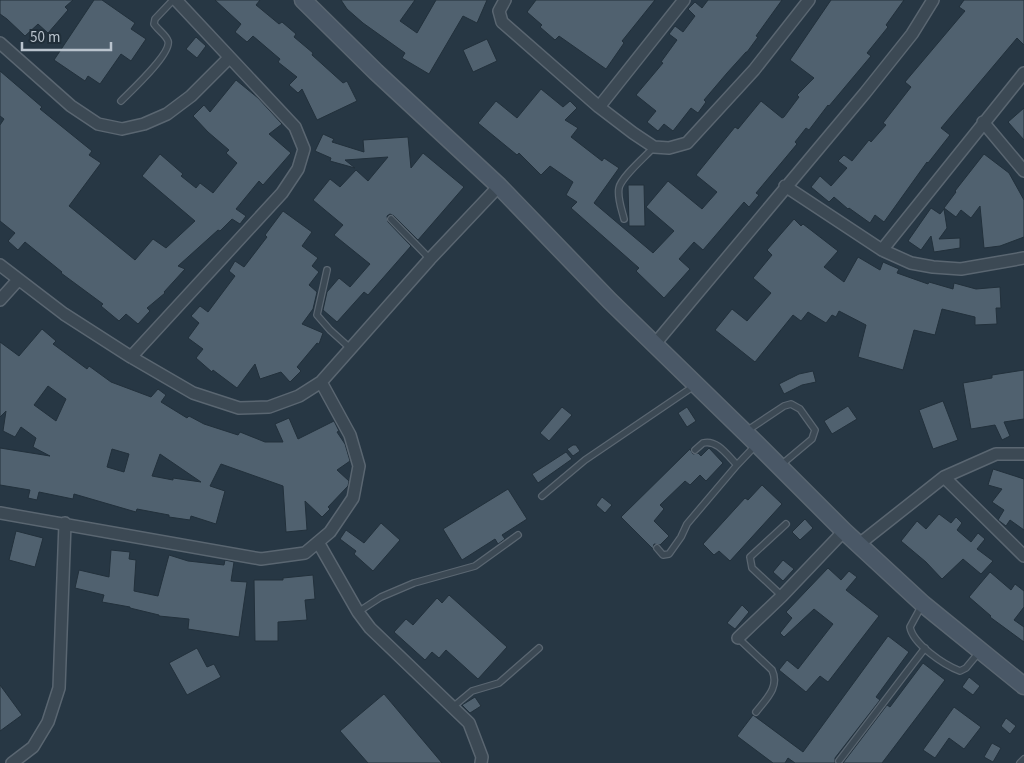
<svg xmlns="http://www.w3.org/2000/svg" width="1024" height="763" font-family="'Source Sans 3',sans-serif">
<style>
.building{fill:#50616f;stroke:#22303b;fill-rule:evenodd}
.lines{fill:none;stroke-linecap:round;stroke-linejoin:round}
.service-casing{stroke:#5a6671;stroke-width:8}
.minor-casing{stroke:#5a6671;stroke-width:14}
.secondary-casing{stroke:#5a6671;stroke-width:19}
.service{stroke:#3c4954;stroke-width:5.5}
.minor{stroke:#3c4954;stroke-width:11}
.secondary{stroke:#4a5867;stroke-width:16}
</style>
<rect width="100%" height="100%" fill="#273744"/>
<path class="building" d="M0,0H73L65,7L68,10L48,33L38,24L25,36L7,19L0,14Z
M94,0H102L135,23L131,29L146,39L131,61L121,54L100,84L88,76L85,81L54,60Z
M215,0H260L256,5L279,24L282,22L296,34L294,37L313,53L312,55L343,83L347,81L357,101L317,120L302,89L298,93L289,85L297,77L278,62L280,59L253,36L247,42L235,32L241,24Z
M341,0H415L400,21L417,33L436,0H487L477,23L463,16L429,74L402,58L405,53L363,23L347,9Z
M536,0H655L622,41L624,43L606,69L559,36L555,40L540,27L542,25L527,12Z
M708,0H782L756,36L758,37L747,52H746L727,73L704,100L706,102L698,113L691,108L673,131L664,124L658,131L647,122L656,111L636,95L663,63L661,62L677,40L669,34L675,26L683,32L695,16L688,9L695,2L702,8Z
M831,0H904L886,25L888,27L867,53L871,56L829,106L828,105L809,130L806,128L795,142L797,144L756,193L759,195L749,207L744,202L703,250L694,242L679,259L690,269L664,298L636,271L639,268L571,208L577,202L566,195L573,182L550,166L541,175L519,153L517,155L478,123L496,101L517,118L541,89L563,107L570,101L577,108L565,120L578,128L571,137L602,161L604,158L619,168L594,203L653,253L674,231L646,207L668,181L702,209L717,192L696,175L735,127L738,129L761,101L782,118L784,117L799,97L797,95L814,78L790,60Z
M964,0H1024V45L1017,38L941,128L950,135L928,163L927,162L884,222L875,215L870,223L849,208L848,209L834,197L829,202L811,187L820,176L831,186L847,168L838,161L844,155L852,161L869,140L871,142L886,125L883,123L911,87L905,82L965,11L959,7Z
M196,37L206,46L197,58L186,49Z
M487,39L497,61L473,72L463,50Z
M0,71L42,107L40,109L92,151L89,155L101,163L69,206L135,260L153,239L166,248L195,221L142,176L160,154L183,174L181,176L196,188L200,183L213,193L237,163L226,153L229,150L208,132L193,116L204,105L210,112L236,80L258,98L282,124L269,134L291,153L263,185L259,181L236,209L246,216L240,224L232,219L220,231L218,230L178,266L185,269L164,292L165,293L147,308L150,311L138,324L126,314L119,321L101,306L103,304L61,273L62,272L25,242L18,250L8,241L15,233L0,221V125L4,119L0,116Z
M1024,108V140L1008,122Z
M323,134L334,139L332,142L364,152L363,140L408,137L411,168L423,153L464,187L418,240L394,216L390,214L387,216L388,222L411,246L368,295L364,292L337,322L323,310L327,292L339,278L350,287L370,264L334,235L343,225L313,200L330,179L340,187L356,170L368,181L388,157L345,160L355,168L330,161L331,158L315,151Z
M984,154L1009,173L1024,200V237L1000,246L984,248L980,206L971,218L961,210L956,217L944,208L956,192L955,191Z
M628,185H644L645,226H629Z
M931,208L940,214L944,209L947,228L939,239L960,238V248L934,252L931,236L921,250L908,241Z
M283,211L312,232L302,246L318,258L312,266L319,272L309,285L317,292L313,309L302,324L323,333L319,344L317,343L297,367L301,371L290,382L281,372L260,379L255,364L237,388L213,370L212,372L196,358L203,349L188,338L199,323L191,316L200,306L208,312L235,276L229,271L235,261L244,267L267,237L265,235Z
M794,219L801,226L803,224L838,251L824,267L844,282L858,257L880,270L883,262L899,269L897,273L928,284L929,282L953,289L954,283L976,289L1000,287L1001,308H996L997,324L975,325V317L942,309L935,335L914,330L903,370L858,357L866,325L839,311L836,317L832,315L826,323L808,312L801,321L793,315L755,362L715,330L732,309L747,321L771,293L753,278L772,255L767,250Z
M42,329L56,341L53,344L87,369L89,366L111,382L151,397L158,389L166,395L161,402L187,418L189,416L204,424L238,435L240,432L265,442H283L275,424L289,418L298,439L334,421L339,431L337,432L345,444L350,461L337,470L349,481L348,486L328,507L330,509L322,517L305,501L307,530L286,532L283,486L221,464L210,486L225,491L216,524L191,516L190,520L169,517V515L137,509L136,512L74,494L73,499L39,492L37,500L28,498L30,490L0,485V448L50,456L33,447L36,438L21,427L15,437L3,431L6,411L0,417V342L19,356ZM48,386L66,399L56,421L34,405ZM112,449L129,454L124,472L107,467ZM160,454L201,482L173,478V480L152,476Z
M1024,370V419L1004,422L1010,436L1002,440L995,425L971,429L963,383L992,378V375Z
M813,371L816,382L802,385L784,394L779,384L799,374Z
M943,401L958,440L933,449L919,410Z
M848,406L857,419L832,434L824,421Z
M562,407L572,415L549,441L540,433Z
M687,407L696,421L687,427L678,413Z
M573,445H576L580,451L573,456L567,449Z
M709,448L723,463L706,481L700,475L690,485L685,481L660,505L664,509L654,521L669,536L660,545L654,544L653,549L621,517L690,449L693,454L698,453L701,456Z
M566,452L572,459L538,483L532,474Z
M993,469L1024,479V530L1010,520L1006,526L998,520L1004,510L992,502L1002,489L988,485Z
M762,485L782,504L730,561L719,551L714,555L703,544L745,498L748,500Z
M508,489L527,519L502,535L505,539L498,544L495,539L462,560L443,529Z
M602,497L612,505L605,513L596,505Z
M939,514L951,523L956,517L962,523L957,530L971,542L978,533L985,539L977,549L993,561L981,574L963,559L942,579L926,562L901,541L917,521L926,529Z
M805,519L813,528L800,540L792,532Z
M381,523L400,540L373,571L354,554L356,551L340,539L346,530L364,543Z
M16,531L43,538L35,567L9,560Z
M111,550L130,552L129,559L136,560L134,591L158,596L169,555L188,561L224,565L225,560L234,562L231,581L247,582L239,637L188,629L189,619L159,616V615L130,608V607L102,602L104,595L75,588L79,570L109,577Z
M783,560L794,569L783,581L773,572Z
M828,568L841,580L849,571L857,577L846,590L879,616L828,682L820,676L806,692L779,670L787,660L798,669L833,624L814,609L784,637L780,633L792,618L786,612Z
M990,572L1011,590L1015,584L1024,591V607L1014,620L1024,627V642L990,617L991,616L969,597Z
M313,575L315,599L305,600L307,620L278,622V641H255L254,580H283V578Z
M449,595L507,647L478,679L446,650L439,658L432,652L425,660L394,632L406,619L413,625L437,598L442,603Z
M742,605L749,612L735,629L727,623Z
M888,636L909,652L876,697L880,700L835,758V763H795L788,758L785,763H773L737,736L753,715L803,752Z
M197,648L207,667L214,664L221,677L187,695L169,663Z
M923,663L945,680L882,763H843L887,705L890,707Z
M969,677L980,686L973,695L962,687Z
M0,685L22,715L0,731Z
M384,694L442,763H368L340,731Z
M475,697L481,706L470,713L462,705Z
M954,707L981,727L964,749L949,738L935,758L923,750Z
M1006,718L1016,726L1010,734L1001,726Z
M992,743L1001,748L993,762L984,757Z"/>
<g class="lines">
<defs>
<path id="service" d="M121,101C131,91 172,53 168,41C166,35 158,30 154,24L155,19L173,0
M391,219L430,259
M624,219C622,210 617,198 619,188C621,177 646,156 654,147
M327,270L317,315L330,330L351,349
M745,432L784,406L791,404L800,409L815,430L812,439L781,465
M695,450L703,443C717,439 728,456 737,465
M542,496L585,460L694,386
M657,548L663,555L669,554L681,537L687,524L737,465L756,445
M782,596L752,568L750,557L786,524
M922,605L910,627C913,644 944,665 960,671L966,668L980,651
M358,612L381,597L414,583L475,566L518,535
M738,638L772,670C780,687 766,699 756,712
M454,706L472,691L499,683L539,648
M839,761L925,648
M1020,763L1024,759"/>
<path id="minor" d="M505,0L499,11L502,22L599,107L633,133L654,147L669,148L687,143L754,70L809,0
M0,43L71,106L98,124L122,129L144,124L167,114L191,96L229,58
M599,107L684,0
M983,122L1024,171
M785,186L882,250L911,263L933,267L961,269L1024,258
M882,250L1024,73
M0,265L64,314L131,357L193,393L239,408L269,407L299,396L321,382L430,259L499,186
M0,300L18,280
M654,345L865,93L912,34L933,0
M131,357L282,193L298,169L304,149L295,127L176,0
M944,477L1024,556
M0,513L261,559L305,553L330,532L353,498L359,466L350,435L321,382
M318,542L358,612L370,628L469,723L482,757L481,763
M858,545L944,477L996,454H1024
M738,638L782,596L844,531
M12,763L33,747L48,722L59,688L65,523"/>
<path id="secondary" d="M303,0L376,72L499,186L610,301L757,444L844,531L923,604L1024,686"/>
</defs>
<use href="#service" class="service-casing"/>
<use href="#minor" class="minor-casing"/>
<use href="#secondary" class="secondary-casing"/>
<use href="#service" class="service"/>
<use href="#minor" class="minor"/>
<use href="#secondary" class="secondary"/>
</g>
<path d="M22 42v8h89v-8" fill="none" stroke="#b9c3cd" stroke-width="2.5"/>
<text x="30" y="42" font-size="15" fill="#b9c3cd" stroke="#202e39" stroke-width="4" paint-order="stroke">50 m</text>
</svg>
